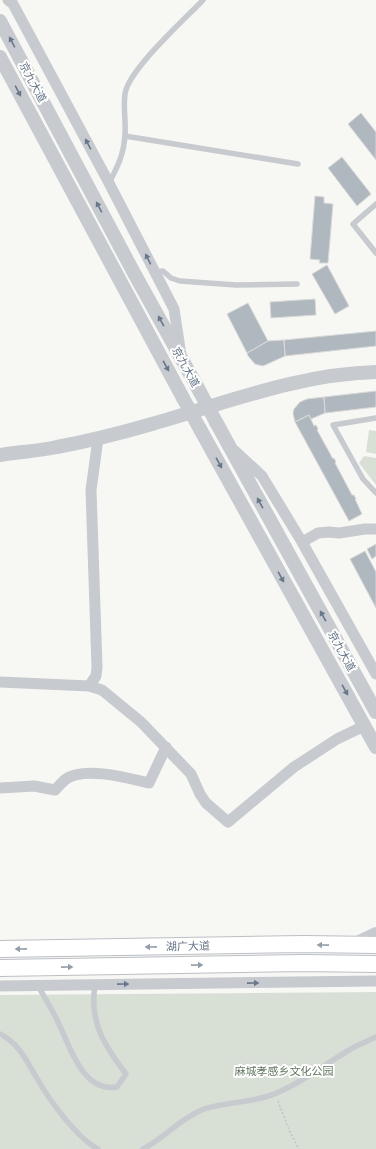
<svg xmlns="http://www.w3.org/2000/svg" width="376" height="1149" font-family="'Sofia Sans Condensed','Noto Sans SC',sans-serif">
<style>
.green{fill:#d8e0d5}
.building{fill:#b0b8bf;stroke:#d9d9d7}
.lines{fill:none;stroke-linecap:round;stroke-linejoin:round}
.secondary-casing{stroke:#bbbfc5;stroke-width:18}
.path{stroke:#c0c2c5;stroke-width:1.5;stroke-dasharray:2 2;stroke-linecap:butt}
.service{stroke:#c7cace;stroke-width:5.5}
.minor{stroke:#c7cace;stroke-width:11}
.tertiary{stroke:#c7cace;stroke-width:14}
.secondary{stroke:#fff;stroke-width:16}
.tertiary-bridge{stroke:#c7cace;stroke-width:14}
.oneway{fill:#68788c}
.oneway2{fill:#929eac}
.labels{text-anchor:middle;stroke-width:4;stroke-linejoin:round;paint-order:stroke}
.street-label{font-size:11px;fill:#637488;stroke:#fff}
.park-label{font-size:11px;fill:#627a5f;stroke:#fff}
</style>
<rect width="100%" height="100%" fill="#f7f8f4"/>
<path class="green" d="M369,430L376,431V454L366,452Z
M364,456L376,458V485L359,463Z
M376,992V1149H0V995Z"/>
<path class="building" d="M361,113L376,132V160L348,124Z
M342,157L371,194L357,206L328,168Z
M315,196L324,197V203L333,204L328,263H319L320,260L310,259Z
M327,265L349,306L335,314L312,274Z
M315,299L316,315L271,318L270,302Z
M248,303L268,341L247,353L227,314Z
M376,331V346L285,356L284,340Z
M284,340L285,356L263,366L255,364L248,356L247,353L268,341Z
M376,391V407L325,413L324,397Z
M324,397L325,413L311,419L309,415L295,422L293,413L294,409L300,402L307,399Z
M309,415L314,426L316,425L318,429L317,430L333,459L334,458L336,462L335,463L352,495H354L356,499H355L362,514L349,521L295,422Z
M376,544V556L372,559L367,549Z
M365,551L376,572V608L350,559Z"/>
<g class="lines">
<defs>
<path id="secondary" d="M0,949L304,944L376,945
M0,968L304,963L376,964"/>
</defs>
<use href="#secondary" class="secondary-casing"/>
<path class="path" d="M278,1101L289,1130L299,1149"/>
<path class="service" d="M125,136L298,164
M109,183C118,166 124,154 125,134C126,121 123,107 125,94C128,70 185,19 203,0
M376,204L353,224L376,253
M155,273L163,271L171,278L180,281L236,285L297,284
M376,418L333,425L363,479L376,493
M38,986C45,998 53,1011 59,1024C70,1047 83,1093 117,1087L126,1074C104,1045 89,1022 95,985
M0,1034C20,1044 27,1062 38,1080C50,1101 77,1138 98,1149
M143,1149C165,1138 179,1119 204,1109C229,1101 257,1103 281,1091C306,1080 328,1062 351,1049C359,1044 368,1041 376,1037"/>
<path class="minor" d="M8,0L13,4L109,183L174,309L181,355
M235,451L262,476L302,542L376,674
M302,542L318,533L329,532L339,533L365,529H376
M0,682L89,686L96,676L97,667L91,490L98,439
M89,686L102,690L141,722L191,774L200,794L206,803L228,822L294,767L337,739L364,726
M0,788L34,786L55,790C58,787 62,782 66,779C84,766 128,778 149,783L166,747
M0,986L376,981"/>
<path class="tertiary" d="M0,21L134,273L200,392
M0,57L183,398
M216,422L376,712
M200,429L376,747
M0,455C19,452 38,451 57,447C89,441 121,433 152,424C226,403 298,374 376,372
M353,945L376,934"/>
<use href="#secondary" class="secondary"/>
<path class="tertiary-bridge" d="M200,392L216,422
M183,398L200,429"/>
</g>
<defs><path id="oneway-solid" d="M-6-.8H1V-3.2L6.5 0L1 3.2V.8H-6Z"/></defs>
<g class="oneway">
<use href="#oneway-solid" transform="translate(12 42) rotate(-118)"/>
<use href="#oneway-solid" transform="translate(18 91) rotate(62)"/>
<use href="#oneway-solid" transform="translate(88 144) rotate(-118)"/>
<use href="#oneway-solid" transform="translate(99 207) rotate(-118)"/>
<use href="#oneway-solid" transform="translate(148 259) rotate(-117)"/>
<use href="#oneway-solid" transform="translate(161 321) rotate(-119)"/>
<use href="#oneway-solid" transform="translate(166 366) rotate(61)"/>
<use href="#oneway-solid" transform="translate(219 463) rotate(61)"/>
<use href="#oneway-solid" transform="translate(260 503) rotate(-119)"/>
<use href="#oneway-solid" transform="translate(281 577) rotate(61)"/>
<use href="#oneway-solid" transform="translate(323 616) rotate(-119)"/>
<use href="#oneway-solid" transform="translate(345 690) rotate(61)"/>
<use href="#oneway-solid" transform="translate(253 983) rotate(-1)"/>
<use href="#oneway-solid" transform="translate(123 984) rotate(-1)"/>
</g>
<g class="oneway2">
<use href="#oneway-solid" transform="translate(323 945) rotate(-179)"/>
<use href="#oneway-solid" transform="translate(151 947) rotate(179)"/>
<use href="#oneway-solid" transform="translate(21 949) rotate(179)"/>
<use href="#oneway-solid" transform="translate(197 965) rotate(-1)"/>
<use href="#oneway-solid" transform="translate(67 967) rotate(-1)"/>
</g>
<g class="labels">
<g class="street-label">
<text transform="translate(33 82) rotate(62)" y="4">京九大道</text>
<text transform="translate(186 367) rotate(61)" y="4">京九大道</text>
<text transform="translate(342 651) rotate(61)" y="4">京九大道</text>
<text transform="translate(188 946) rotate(-1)" y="4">湖广大道</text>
</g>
<g class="park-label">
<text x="284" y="1075">麻城孝感乡文化公园</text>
</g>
</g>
</svg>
